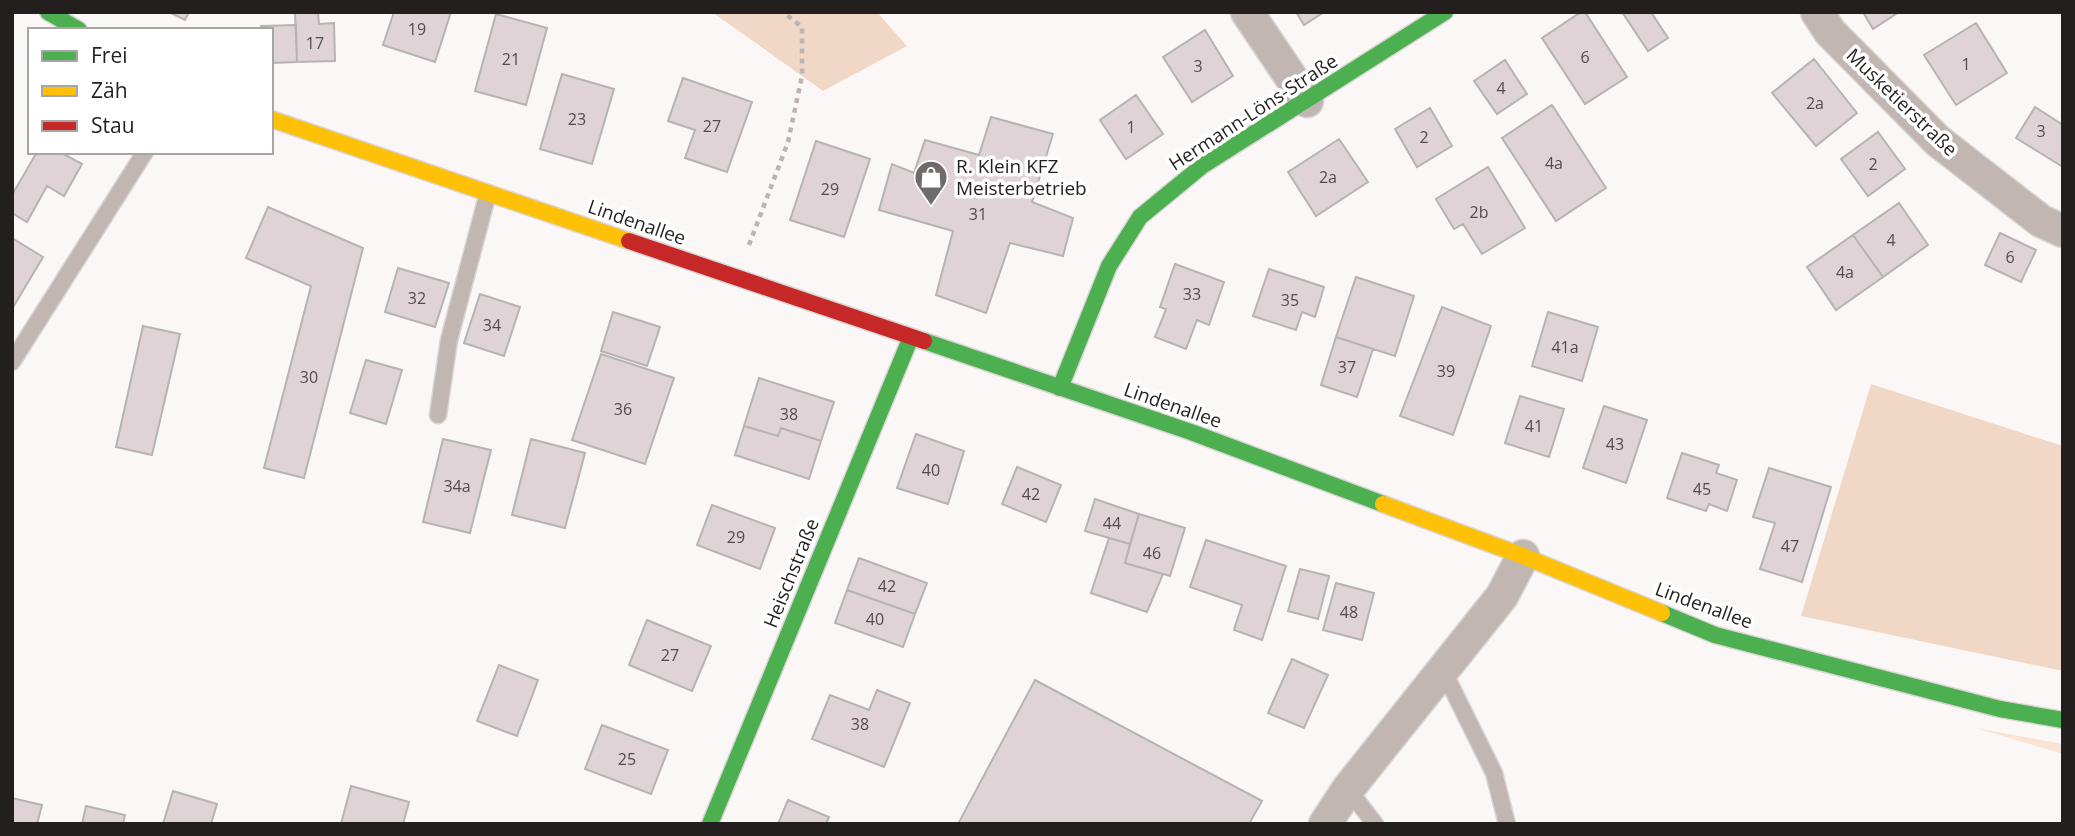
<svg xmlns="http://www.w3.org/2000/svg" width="2075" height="836" font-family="'Open Sans',sans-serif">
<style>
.green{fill:#fae3d3}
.forest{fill:#f1d8c6}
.building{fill:#dfd3d8;stroke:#b7b3b3;stroke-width:2}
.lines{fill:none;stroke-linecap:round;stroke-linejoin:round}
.lane-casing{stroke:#d9d5d5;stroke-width:19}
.street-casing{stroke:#d9d5d5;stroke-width:35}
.fast-casing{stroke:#d9d5d5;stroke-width:19}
.slow-casing{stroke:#d9d5d5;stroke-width:19}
.jam-casing{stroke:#d9d5d5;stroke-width:19}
.path{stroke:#bdb3b0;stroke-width:4.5;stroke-dasharray:5 5;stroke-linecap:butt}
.lane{stroke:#c2b6b3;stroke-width:16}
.street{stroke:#c2b6b3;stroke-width:32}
.fast{stroke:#4caf50;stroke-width:16}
.slow{stroke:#ffc107;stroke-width:16}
.jam{stroke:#c62828;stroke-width:16}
.labels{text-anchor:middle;stroke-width:7;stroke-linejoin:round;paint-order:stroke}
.number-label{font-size:16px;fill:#534c4d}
.street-label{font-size:19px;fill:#241f1f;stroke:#fff}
.poi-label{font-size:19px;fill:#241f1f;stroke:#fff;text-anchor:start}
</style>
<rect width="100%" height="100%" fill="#fcf7f7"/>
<path class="green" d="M1976,728L2063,744V754Z"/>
<path class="forest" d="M712,12H877L907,46L823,91Z
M1871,384L2063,446V671L1801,616Z"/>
<path class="building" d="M169,12H189L185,20Z
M295,12H318L319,24L334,23L335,61L297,62Z
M394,12H451L435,62L383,45Z
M1296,12H1324L1304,25Z
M1581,12H1585L1627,77L1585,104L1542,38Z
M1622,12H1651L1668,38L1648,51Z
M1863,12H1899L1873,29Z
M496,14L547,28L526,105L475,91Z
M1976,23L2007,73L1956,105L1924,55Z
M296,25L297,62L271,63V30H261V26Z
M1205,30L1233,76L1192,102L1163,57Z
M1814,59L1857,113L1816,146L1772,93Z
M1505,60L1527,94L1497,114L1474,81Z
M562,74L614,89L592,164L540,149Z
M683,78L752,102L727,172L685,158L695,130L668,121Z
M1136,95L1163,134L1126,159L1100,120Z
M1552,105L1606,188L1556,221L1502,138Z
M2035,107L2063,125V167L2016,138Z
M1430,108L1452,146L1417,167L1395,129Z
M991,117L1053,134L1032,202L1073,218L1063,256L1010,243L986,313L936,295L953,231L879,210L892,164L914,173L925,140L979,155Z
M1878,132L1905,169L1868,196L1841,159Z
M1339,139L1368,182L1316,216L1288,172Z
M816,141L870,159L844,237L790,220Z
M37,152H60L82,164L64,196L47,186L27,222L12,213V195Z
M1488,167L1525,228L1482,254L1463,224L1454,229L1436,199Z
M1899,203L1928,245L1883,277L1853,235Z
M268,207L363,248L304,478L264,468L311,286L246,258Z
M2000,233L2036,250L2021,282L1985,265Z
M1853,235L1883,277L1836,310L1807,267Z
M12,238L43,257L12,309Z
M1175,264L1224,282L1209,325L1197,320L1186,349L1155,337L1166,309L1160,307Z
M398,268L449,283L435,327L385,312Z
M1269,269L1324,287L1315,317L1302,312L1296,330L1253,316Z
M1356,277L1414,296L1395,356L1336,337Z
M480,294L520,307L504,356L464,343Z
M1442,307L1491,326L1453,435L1400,416Z
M613,312L660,327L647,366L601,351Z
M1548,312L1598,327L1582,381L1532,366Z
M143,326L180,334L152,455L116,447Z
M1336,337L1373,349L1357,397L1321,385Z
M601,354L674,378L645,464L572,440Z
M366,360L402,370L386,424L350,413Z
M759,378L834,402L821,441L781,428L778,436L744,426Z
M1520,396L1564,409L1549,457L1505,443Z
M1604,406L1647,420L1626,483L1583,468Z
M744,426L778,436L781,428L821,441L809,479L735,455Z
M916,434L964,451L948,504L897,488Z
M443,439L491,450L470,533L423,522Z
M531,439L585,453L565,528L512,515Z
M1682,453L1719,465L1716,473L1737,480L1727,511L1709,504L1706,511L1667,498Z
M1017,467L1061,485L1046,522L1002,504Z
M1769,468L1831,487L1802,582L1760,569L1775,523L1753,517Z
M1095,499L1139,514L1130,544L1085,531Z
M712,505L775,528L760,569L697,545Z
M1139,514L1185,528L1170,576L1125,563Z
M1109,538L1130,544L1125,563L1163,574L1147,612L1091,593Z
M1206,540L1286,566L1262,640L1234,630L1242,605L1190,587Z
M859,558L927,583L915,614L847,590Z
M1300,569L1329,576L1318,619L1288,611Z
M1336,583L1374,593L1362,640L1323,630Z
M847,590L915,614L903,647L835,623Z
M647,620L711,646L692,691L629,665Z
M1292,659L1328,675L1304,728L1268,713Z
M499,665L538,680L517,736L477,721Z
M1035,680L1262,801L1249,824H958Z
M877,690L910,703L884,767L812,739L830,695L869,710Z
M602,725L668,750L651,794L585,769Z
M351,786L409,802L403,824H341Z
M173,791L217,804L211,824H163Z
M12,798L42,805L37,824H12Z
M788,800L829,817L826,824H778Z
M86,806L125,815L123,824H82Z"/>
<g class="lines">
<defs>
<path id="lane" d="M12,362L145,152
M438,415L449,340L488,193
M1443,670L1494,773L1507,824
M1348,789L1375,824"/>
<path id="street" d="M1247,12L1307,101
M1817,12L1830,32L1938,141L2041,221L2063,231
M1325,824L1348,789L1502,596L1523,556"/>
<path id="fast" d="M48,12L79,30
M924,341L1191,432L1383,504
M1060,388L1109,266L1140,217L1202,166L1445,12
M1662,613L1715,635L2000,709L2063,720
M710,824L911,337"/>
<path id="slow" d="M271,119L629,241
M1383,504L1523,556L1662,613"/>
<path id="jam" d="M629,241L924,341"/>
</defs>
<use href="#lane" class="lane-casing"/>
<use href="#street" class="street-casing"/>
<use href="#fast" class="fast-casing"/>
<use href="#slow" class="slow-casing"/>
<use href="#jam" class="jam-casing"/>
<path class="path" d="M749,245L788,142L802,76V27L783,12"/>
<use href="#lane" class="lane"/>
<use href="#street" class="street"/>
<use href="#fast" class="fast"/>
<use href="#slow" class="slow"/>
<use href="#jam" class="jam"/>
</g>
<defs>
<symbol id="shop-pin" viewBox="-11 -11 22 30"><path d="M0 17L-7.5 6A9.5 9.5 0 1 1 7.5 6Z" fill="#706b6b" stroke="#fff"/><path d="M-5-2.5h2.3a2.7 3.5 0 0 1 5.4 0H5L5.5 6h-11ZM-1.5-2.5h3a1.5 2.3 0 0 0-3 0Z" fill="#fff"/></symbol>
</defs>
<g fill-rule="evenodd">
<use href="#shop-pin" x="912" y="158" width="38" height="52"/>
</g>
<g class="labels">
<g class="number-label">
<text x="417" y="35">19</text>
<text x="315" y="49">17</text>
<text x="1585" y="63">6</text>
<text x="511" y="65">21</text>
<text x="1966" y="70">1</text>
<text x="1198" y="72">3</text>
<text x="1501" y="94">4</text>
<text x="1815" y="109">2a</text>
<text x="577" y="125">23</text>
<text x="712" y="132">27</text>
<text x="1131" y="133">1</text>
<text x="2041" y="137">3</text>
<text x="1424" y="143">2</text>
<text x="1554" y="169">4a</text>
<text x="1873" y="170">2</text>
<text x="1328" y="183">2a</text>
<text x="830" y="195">29</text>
<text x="1479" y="218">2b</text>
<text x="978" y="220">31</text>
<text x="1891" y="246">4</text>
<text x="2010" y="263">6</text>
<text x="1845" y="278">4a</text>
<text x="1192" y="300">33</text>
<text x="417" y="304">32</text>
<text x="1290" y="306">35</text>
<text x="492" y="331">34</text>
<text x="1565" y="353">41a</text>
<text x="1347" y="373">37</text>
<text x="1446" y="377">39</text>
<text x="309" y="383">30</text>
<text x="623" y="415">36</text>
<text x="789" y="420">38</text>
<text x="1534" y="432">41</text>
<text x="1615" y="450">43</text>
<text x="931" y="476">40</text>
<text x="457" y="492">34a</text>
<text x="1702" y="495">45</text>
<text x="1031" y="500">42</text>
<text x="1112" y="529">44</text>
<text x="736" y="543">29</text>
<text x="1790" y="552">47</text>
<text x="1152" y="559">46</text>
<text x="887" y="592">42</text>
<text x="1349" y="618">48</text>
<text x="875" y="625">40</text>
<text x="670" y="661">27</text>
<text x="860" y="730">38</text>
<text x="627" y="765">25</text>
</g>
<g class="street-label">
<text transform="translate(1902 102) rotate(44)" y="7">Musketierstraße</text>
<text transform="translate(1253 112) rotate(-33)" y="7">Hermann-Löns-Straße</text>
<text transform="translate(637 222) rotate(19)" y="7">Lindenallee</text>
<text transform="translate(1173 405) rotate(19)" y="7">Lindenallee</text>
<text transform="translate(791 573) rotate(-68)" y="7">Heischstraße</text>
<text transform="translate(1704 605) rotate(20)" y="7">Lindenallee</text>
</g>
<g class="poi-label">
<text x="956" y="173">R. Klein KFZ<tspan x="956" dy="22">Meisterbetrieb</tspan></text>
</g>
</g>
<rect width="2075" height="836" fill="none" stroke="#241f1f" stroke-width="28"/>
<rect x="28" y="28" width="245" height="126" fill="#ffffff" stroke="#a7a5a5" stroke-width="2"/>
<rect x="42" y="51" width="35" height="10" fill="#4caf50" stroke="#a7a5a5" stroke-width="2"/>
<text x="91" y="63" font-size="21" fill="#241f1f">Frei</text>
<rect x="42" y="86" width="35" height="10" fill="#ffc107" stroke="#a7a5a5" stroke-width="2"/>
<text x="91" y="98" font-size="21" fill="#241f1f">Zäh</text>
<rect x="42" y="121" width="35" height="10" fill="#c62828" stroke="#a7a5a5" stroke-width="2"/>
<text x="91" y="133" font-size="21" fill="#241f1f">Stau</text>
</svg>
